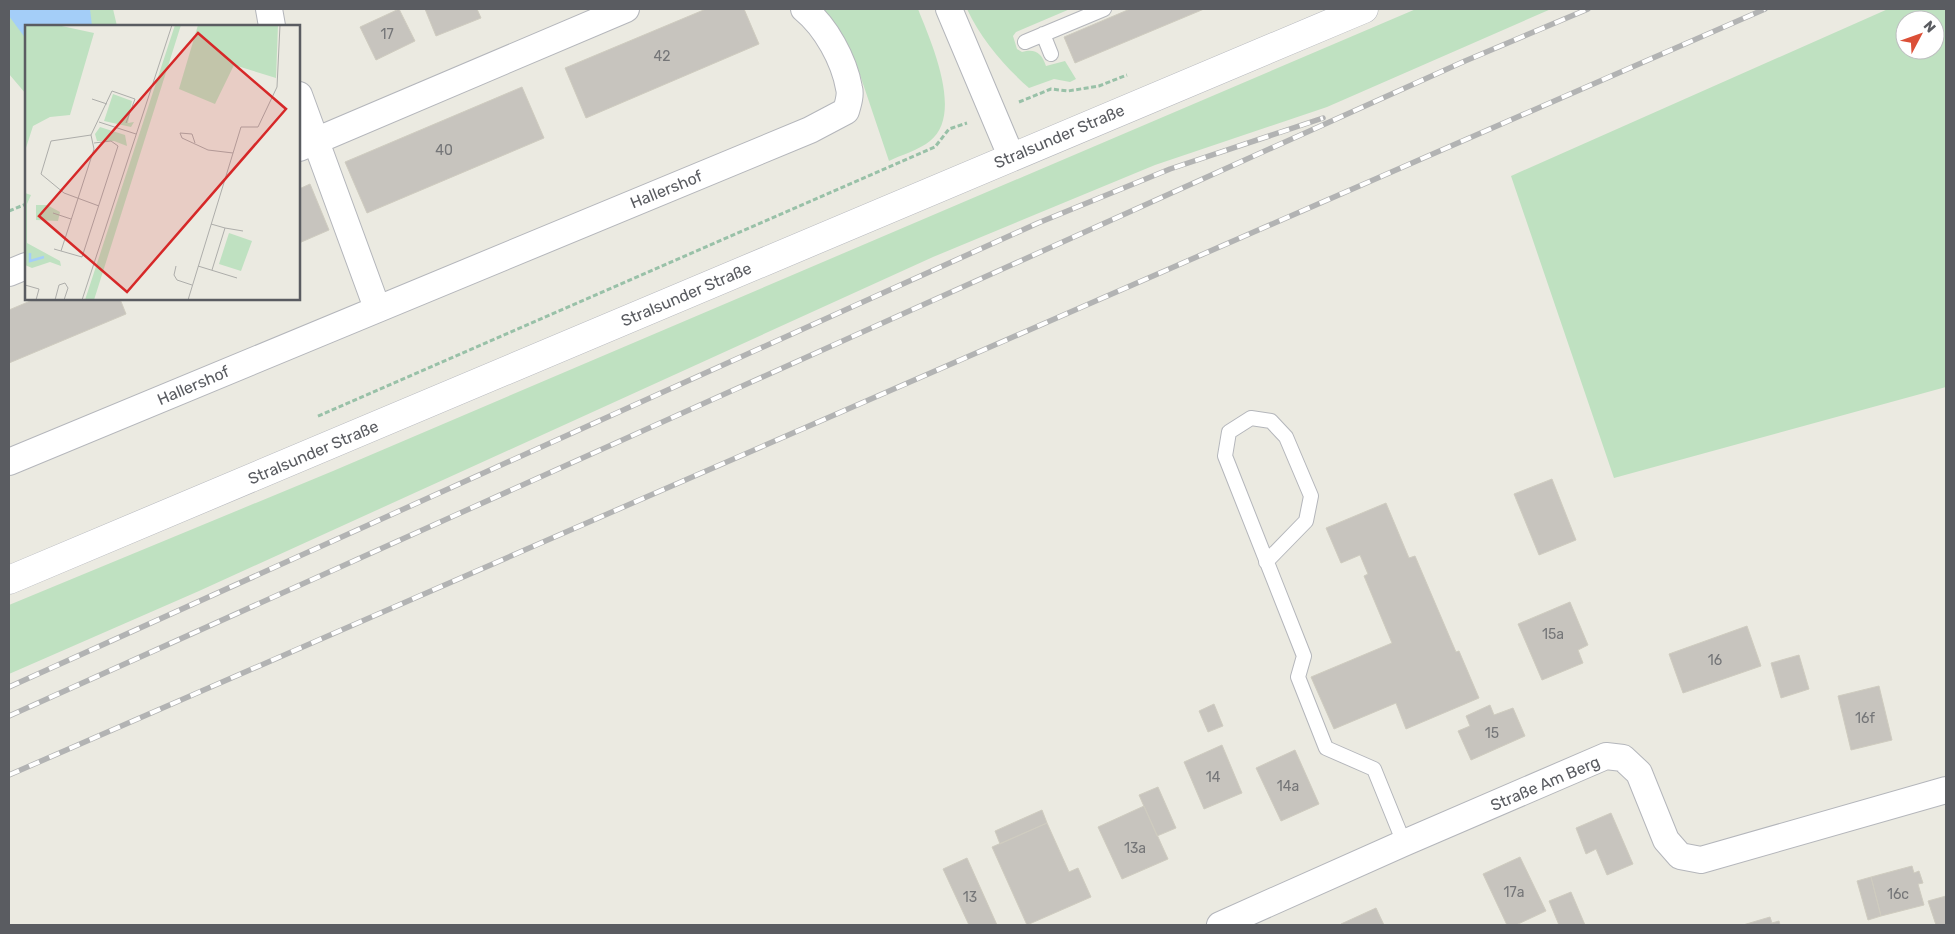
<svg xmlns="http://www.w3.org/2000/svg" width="1955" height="934" font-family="Rubik,sans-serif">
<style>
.green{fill:#bfe1c1;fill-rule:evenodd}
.water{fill:#a4cef8}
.building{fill:#c7c4be;stroke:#cfccc0}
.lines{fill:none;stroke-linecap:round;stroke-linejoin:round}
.service-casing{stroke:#b4b6bb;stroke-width:16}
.minor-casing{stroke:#b4b6bb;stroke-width:28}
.secondary-casing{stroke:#b5b7bd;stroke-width:29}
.path{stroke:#99c1a8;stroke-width:3;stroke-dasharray:5 2.5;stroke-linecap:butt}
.service{stroke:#fff;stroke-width:14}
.minor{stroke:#fff;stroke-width:26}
.secondary{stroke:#fff;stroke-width:28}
.rail-casing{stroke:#b2b3b3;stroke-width:5.5}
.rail{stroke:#fff;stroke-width:4;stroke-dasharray:11;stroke-linecap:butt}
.labels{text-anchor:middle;stroke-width:4;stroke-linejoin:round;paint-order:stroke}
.number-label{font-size:14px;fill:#757678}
.street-label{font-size:16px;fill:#5a5c61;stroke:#fff}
.inset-river{fill:none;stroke:#a4cef8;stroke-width:2.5}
.inset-road{fill:none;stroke:#adadaa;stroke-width:1}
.view{fill:#d62828;fill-opacity:0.15;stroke:#d62828;stroke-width:2.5}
.inset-edge{fill:none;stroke:#5a5c61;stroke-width:2.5}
</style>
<rect width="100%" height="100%" fill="#ebeae1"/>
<path class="green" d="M9,9H113L117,26H26V94L9,74Z
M820,9H918C931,42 964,114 930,141C919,150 901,155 889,161L855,60Z
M967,9H1070L1016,32L1013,36L1017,49L1022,52C1035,48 1042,53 1046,66L1065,61L1076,79L1070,82L1054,79L1029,88C1004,66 981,39 967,9Z
M1416,9H1551L1327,107L1155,165L933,257L199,591L9,674V605L333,471Z
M1888,9H1946V387L1614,478L1511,176ZM1905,20H1935V50H1905Z"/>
<path class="water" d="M9,9H90L92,26H26V39L9,16Z"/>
<path class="building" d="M399,9L415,41L376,60L360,27Z
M425,9H477L481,18L436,36Z
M706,9H744L759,44L586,118L565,68Z
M1130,9H1204L1075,63L1064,37Z
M522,87L544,138L367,213L345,162Z
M310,184L329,230L299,243V189Z
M35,299H120L126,314L9,363V310Z
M1552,479L1576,540L1539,555L1514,494Z
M1386,503L1409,558L1415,556L1456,652L1459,651L1479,698L1406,729L1396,703L1334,729L1311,677L1392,643L1364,576L1368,574L1360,555L1341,563L1326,528Z
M1570,602L1588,645L1578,650L1583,663L1542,680L1518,624Z
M1747,626L1761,666L1683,693L1669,654Z
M1799,655L1809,689L1781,698L1771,663Z
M1879,686L1892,740L1851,750L1838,696Z
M1214,704L1223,726L1208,732L1199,711Z
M1490,705L1494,715L1513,708L1525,736L1471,760L1458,731L1470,726L1466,716Z
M1222,745L1242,793L1204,809L1184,762Z
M1295,750L1319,804L1281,821L1256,768Z
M1158,787L1176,828L1157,836L1139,795Z
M1144,806L1168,859L1122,879L1098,827Z
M1042,810L1047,823L1000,844L995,831Z
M1611,813L1633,864L1607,875L1596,849L1586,854L1576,828Z
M1047,823L1069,872L1078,868L1091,897L1027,925L992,847Z
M1520,857L1546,911L1516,925H1507L1483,874Z
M967,858L997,925H969L943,869Z
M1912,866L1914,873L1919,871L1923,883L1918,884L1924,905L1881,916L1871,877Z
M1871,877L1881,916L1868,920L1857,881Z
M1571,892L1585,925H1559L1549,901Z
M1946,896V925H1936L1928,901Z
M1376,908L1384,925H1341V924Z
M1770,917L1772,923L1779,921L1780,925H1743Z"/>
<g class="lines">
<defs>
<path id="service" d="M1043,34L1051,54
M1025,42L1104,9
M1266,562L1306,521L1311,496L1286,437L1271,421L1251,418L1229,432L1225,456L1304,656L1298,677L1326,748L1374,769L1404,843"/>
<path id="minor" d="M269,9L272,26
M949,9L1011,156
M299,95L377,308
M299,148L626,9
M9,273L26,266
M9,462L810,130L846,111C848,104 851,95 849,88C844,60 826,27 804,9
M1220,925L1404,843L1606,756L1623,758L1639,773L1666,840L1680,856L1701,860L1946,790"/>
<path id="secondary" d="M9,580L1364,9"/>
</defs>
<use href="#service" class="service-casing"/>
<use href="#minor" class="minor-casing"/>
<use href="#secondary" class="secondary-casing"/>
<path class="path" d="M1019,102L1051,89L1068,91L1099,86L1127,75
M9,211L26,204
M318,416L935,147L949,129L967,123"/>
<use href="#service" class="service"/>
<use href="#minor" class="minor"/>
<use href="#secondary" class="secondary"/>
<defs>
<path id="rail" d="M9,687L1038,223L1170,169L1323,118
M9,716L1465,61L1588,9
M9,775L1765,9"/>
</defs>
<use href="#rail" class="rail-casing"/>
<use href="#rail" class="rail"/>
</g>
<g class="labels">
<g class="number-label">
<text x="387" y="39">17</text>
<text x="662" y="61">42</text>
<text x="444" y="155">40</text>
<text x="1553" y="639">15a</text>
<text x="1715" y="665">16</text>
<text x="1865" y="723">16f</text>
<text x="1492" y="738">15</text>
<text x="1213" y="782">14</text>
<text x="1288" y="791">14a</text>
<text x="1135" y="853">13a</text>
<text x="1514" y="897">17a</text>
<text x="1898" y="899">16c</text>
<text x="970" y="902">13</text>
</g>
<g class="street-label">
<text transform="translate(1059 136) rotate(-23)" y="6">Stralsunder Straße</text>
<text transform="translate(666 189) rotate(-22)" y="6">Hallershof</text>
<text transform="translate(686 294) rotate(-23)" y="6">Stralsunder Straße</text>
<text transform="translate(193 385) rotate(-23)" y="6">Hallershof</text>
<text transform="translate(313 452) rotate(-23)" y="6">Stralsunder Straße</text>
<text transform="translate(1545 783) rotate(-23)" y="6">Straße Am Berg</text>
</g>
</g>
<g transform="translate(25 25)">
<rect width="275" height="275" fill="#ebeae1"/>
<path d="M0,0H32L69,8L45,90L25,92L8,101L0,126ZM150,0H156L69,275H60ZM173,0H253L251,53L209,40L190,79L154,64ZM88,69L107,76L103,98L109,97L106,102L79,96ZM75,102L100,110L102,121L89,116H72L70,109ZM0,168L6,170L2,179V218L35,236L36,241L25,237L7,243L0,240ZM11,180H22L35,187L33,196L11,195ZM204,208L227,216L216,246L194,239Z" fill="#bfe1c1"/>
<path class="inset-river" d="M5,228V236L19,232"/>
<path class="inset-road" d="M67,74L82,79M74,97L111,109M66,110L26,116L16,149L39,168L74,181M66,110L87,66L110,74L101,98M170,118L167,109L155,108L157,113L183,125L208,128M28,188L46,194M186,199L200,203L187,245M200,203L218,206M29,224L57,232L93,121L86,116L69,118M36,226L69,124L66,110M151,241L149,250L152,255L167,260M173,241L212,253M0,260L14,264L11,275M30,275L34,260L40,258L43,263L39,275M57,275L147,0M163,275L216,102H233L252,62L255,0"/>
<path class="view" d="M173,8L261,84L102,267L14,191Z"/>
<rect width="275" height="275" class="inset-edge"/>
</g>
<rect width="1955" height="934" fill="none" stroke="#5a5c61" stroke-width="20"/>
<g transform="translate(1920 35) rotate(49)"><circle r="24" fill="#ffffff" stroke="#bdbec0"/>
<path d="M0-4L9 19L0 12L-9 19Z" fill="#db4f37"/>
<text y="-8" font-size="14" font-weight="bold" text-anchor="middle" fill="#5a5c61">N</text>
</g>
</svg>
